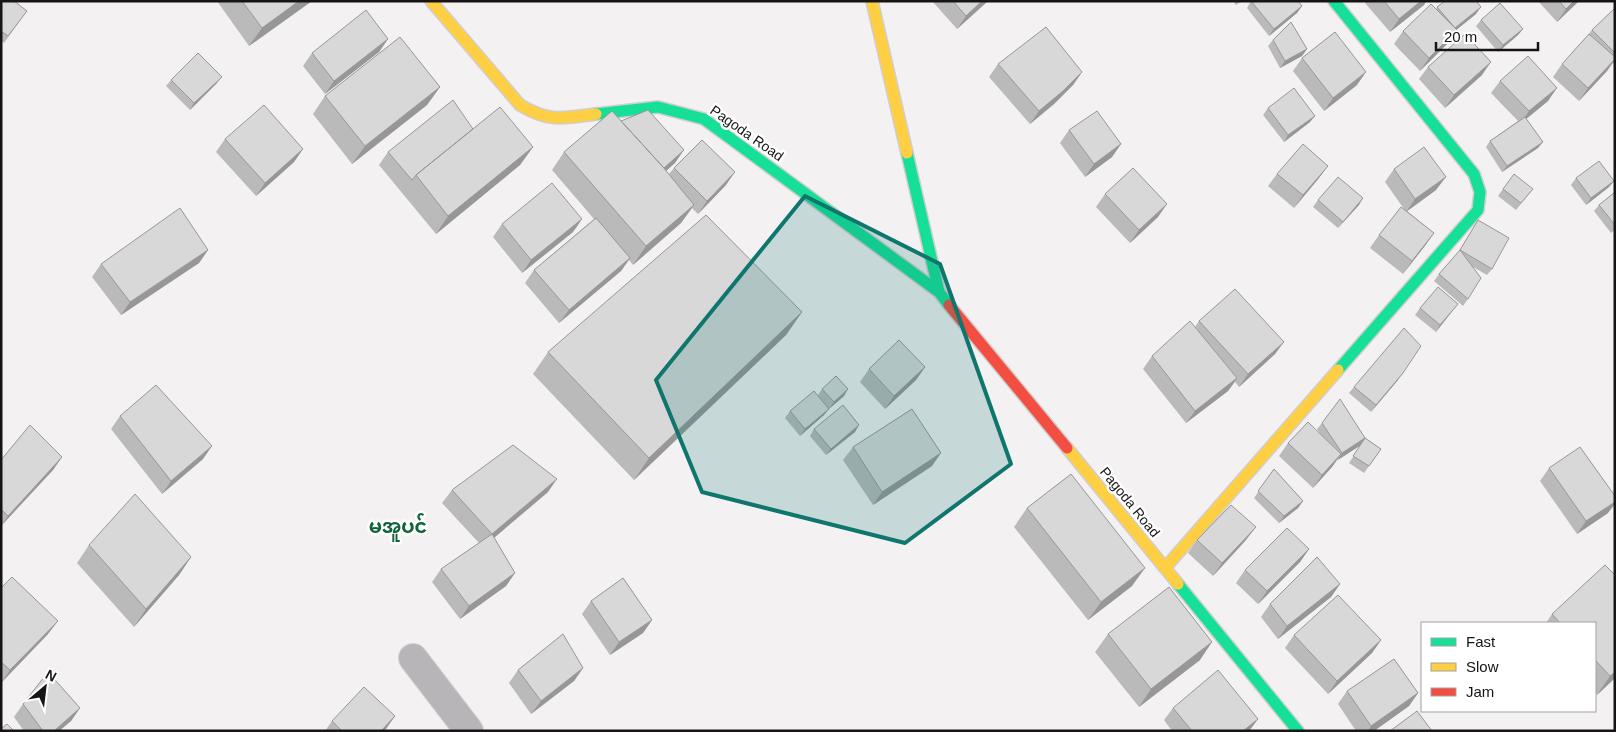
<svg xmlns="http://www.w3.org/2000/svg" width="1616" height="732" font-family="Arial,'Noto Sans Myanmar',sans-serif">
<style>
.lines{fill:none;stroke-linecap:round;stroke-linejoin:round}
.street-casing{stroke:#d0cecf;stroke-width:30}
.fast-casing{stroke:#d0cecf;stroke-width:14}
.slow-casing{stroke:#d0cecf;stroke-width:14}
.jam-casing{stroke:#d0cecf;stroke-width:14}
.street{stroke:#b7b5b7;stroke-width:28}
.fast{stroke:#16e098;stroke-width:11}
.slow{stroke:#ffcf43;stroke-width:11}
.jam{stroke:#f24e42;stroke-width:11}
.wall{fill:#bbbabb}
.shaded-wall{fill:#989798}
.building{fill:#d9d8d9;stroke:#989798}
.marked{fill:#0f766e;fill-opacity:0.2;stroke:#0f766e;stroke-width:4;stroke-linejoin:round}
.labels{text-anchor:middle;stroke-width:5;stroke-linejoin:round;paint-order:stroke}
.street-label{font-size:14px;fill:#161415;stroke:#fff}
.district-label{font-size:19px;font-weight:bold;fill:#10633c;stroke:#fff}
</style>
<rect width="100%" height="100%" fill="#f4f1f3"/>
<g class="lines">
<defs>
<path id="street" d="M413,658L469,731"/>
<path id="fast" d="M1334,1L1474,174L1480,192L1478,210L1338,370
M596,114L658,107L704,119L939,292L949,305
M907,153L939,292
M1178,584L1298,731"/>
<path id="slow" d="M431,1L520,105C550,123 563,118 596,114
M872,1L907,153
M1067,448L1178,584
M1165,568L1338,370"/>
<path id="jam" d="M949,305L1067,448"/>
</defs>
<use href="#street" class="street-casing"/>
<use href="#fast" class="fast-casing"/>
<use href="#slow" class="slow-casing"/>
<use href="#jam" class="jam-casing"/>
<use href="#street" class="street"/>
<use href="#fast" class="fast"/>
<use href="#slow" class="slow"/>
<use href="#jam" class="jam"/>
</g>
<path class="wall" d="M1,1L27,11L4,43L1,41Z
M217,1H312L249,46Z
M932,1H988L957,29Z
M1233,1H1242L1236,5Z
M1251,1L1302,6L1297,13L1269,36L1247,8Z
M1366,1H1426L1424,5L1390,32L1365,3Z
M1538,1H1579L1557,22Z
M1437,7L1476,14L1456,30L1448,43L1420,71L1394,44L1403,31L1436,10Z
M1615,8V62L1613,64V63L1607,71L1579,101L1553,77L1562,64L1587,36L1592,30Z
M1481,20L1523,29L1518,35L1498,52L1476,26Z
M388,39L379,52L325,94L303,66L312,53Z
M1273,40L1307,49L1302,56L1280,68L1268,46Z
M1302,58L1357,85L1324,111L1293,71Z
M998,64L1082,72L1073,85L1054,104L1030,124L989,77Z
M1428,67L1482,75L1445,108L1419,79Z
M171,80L217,83L190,110L166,86Z
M1500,81L1548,101L1526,119L1538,148L1502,172L1486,147L1490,141L1518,121L1491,93Z
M440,87L427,105L352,164L313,114L325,96Z
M1268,108L1310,122L1284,142L1263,115Z
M621,121L675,163L666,171L669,174L674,168L726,185L698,214L692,208L681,223L633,265L629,260L621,271L559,323L525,283L534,270L594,219L552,170L564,152Z
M473,129L533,147L520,165L436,234L379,165L388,152Z
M1069,130L1121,144L1112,157L1085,177L1060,143Z
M225,139L303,149L294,162L256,196L216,152Z
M1394,169L1436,190L1407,211L1434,233L1403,274L1370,248L1379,235L1404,209L1385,182Z
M1277,174L1319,178L1294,208L1268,186Z
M1576,178L1614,181L1609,187L1586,205L1571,185Z
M1503,189H1533L1516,210L1498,196Z
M1615,192V230L1611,233L1594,211L1599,205Z
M1105,194L1158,217L1130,243L1096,207Z
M1318,200L1359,205L1338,228L1313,207Z
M582,219L573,232L522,273L493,237L502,224Z
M1478,220L1492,269L1487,275L1473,267L1468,299L1463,306L1434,281L1439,274L1458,253Z
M208,250L199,263L121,315L92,277L101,264Z
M1458,304L1436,332L1415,315L1420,308Z
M802,312L786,335L634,480L533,374L548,352Z
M1199,321L1275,354L1239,387L1235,382L1228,391L1186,423L1143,369L1152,356L1195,327Z
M925,367L916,380L885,409L860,382L869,369Z
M1398,380L1371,412L1349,393L1354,387Z
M822,389L844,396L829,409L824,415L800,436L785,418L790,411L818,395Z
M120,416L203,459L162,494L111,429Z
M1322,423L1365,438L1381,449L1364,473L1349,463L1361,445L1337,460L1332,467L1313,488L1279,456L1288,443L1321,435L1317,429Z
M814,429L855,432L826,455L810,436Z
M853,447L932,466L873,505L843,460Z
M62,457L53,470L1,526V460Z
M1549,468L1608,513L1577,534L1540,481Z
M1274,469L1303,501L1298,508L1279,523L1254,498Z
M452,490L548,492L494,538L515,573L506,586L460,619L432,582L441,569L479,543L442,503Z
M1027,508L1132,586L1088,620L1014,527Z
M1197,540H1246L1213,576L1188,553Z
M89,545L191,557L179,575L134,627L77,563Z
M1309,549L1300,562L1258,604L1236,583L1245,570Z
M1615,575V678L1597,695L1595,692V623H1546L1552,614Z
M1340,584L1331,597L1278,639L1261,617L1270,604Z
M1,588L48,634L1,683Z
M591,601L652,620L643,633L610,655L582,614Z
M1108,634L1200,660L1139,707L1095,652Z
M1294,635L1381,640L1372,653L1328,694L1285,648Z
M583,668L574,681L531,714L509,683L518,670Z
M1347,691L1418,693L1409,706L1374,731H1356L1338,704Z
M23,704L80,708L71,721L59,731H24L14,717Z
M1173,708L1258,719L1249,731H1172L1164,720Z
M395,716L384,731H325L332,721Z"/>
<path class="shaded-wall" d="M299,1H312L249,46L262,28Z
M982,1H988L957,29L966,16Z
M1421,1H1426L1424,5L1390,32L1399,19Z
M1574,1H1579L1557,22L1566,9Z
M1302,6L1297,13L1269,36L1274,29Z
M1481,7L1476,14L1450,35L1454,29Z
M1523,29L1518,35L1498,52L1503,45Z
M1457,30L1448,43L1420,71L1429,58Z
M388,39L379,52L325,94L334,81Z
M1307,49L1302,56L1280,68L1285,61Z
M1615,59L1607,71L1579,101L1588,88Z
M1491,62L1482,75L1445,108L1454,95Z
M1082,72L1073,85L1054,104L1030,124L1039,111Z
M1366,72L1357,85L1324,111L1333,98Z
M222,77L217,83L190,110L194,103Z
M440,87L427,105L352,164L365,146Z
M1557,88L1548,101L1520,124L1529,111Z
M1315,116L1310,122L1284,142L1288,135Z
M1543,142L1538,148L1502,172L1507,166Z
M1121,144L1112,157L1085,177L1094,164Z
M533,147L520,165L436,234L448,216Z
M303,149L294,162L256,196L265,183Z
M684,150L675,163L650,185L659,172Z
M1328,166L1319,178L1294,208L1303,195Z
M735,172L726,185L698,214L707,201Z
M1446,177L1436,190L1406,212L1415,199Z
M1614,181L1609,187L1586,205L1591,198Z
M1363,198L1359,205L1338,228Z
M1167,204L1158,217L1130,243L1139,230Z
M694,205L681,223L633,265L646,246Z
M582,219L573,232L522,273L531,260Z
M1434,233L1425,246L1403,274L1412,261Z
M208,250L199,263L121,315L130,302Z
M630,258L621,271L559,323L569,310Z
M1458,304L1453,310L1436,332L1440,325Z
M802,312L786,335L634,480L649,458Z
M1284,342L1275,354L1239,387L1248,374Z
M925,367L916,380L885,409L894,396Z
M1403,373L1398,380L1371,412L1376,405Z
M1237,378L1228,391L1186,423L1195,411Z
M848,389L844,396L829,409L834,402Z
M829,409L824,415L800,436L805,429Z
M859,425L855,432L826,455L831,449Z
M1365,438L1361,445L1338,460L1342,453Z
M212,446L203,459L162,494L171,481Z
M941,453L932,466L873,505L882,492Z
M1341,454L1332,467L1313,488L1322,475Z
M62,457L53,470L1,526L8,516Z
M557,479L548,492L483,547L492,534Z
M1303,501L1298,508L1279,523L1284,516Z
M1615,502V504L1608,513L1577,534L1586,521Z
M1256,527L1246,540L1213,576L1222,563Z
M1309,549L1300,562L1258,604L1267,591Z
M191,557L179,575L134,627L146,609Z
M1145,568L1132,586L1088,620L1101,602Z
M515,573L506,586L460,619L469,606Z
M1340,584L1331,597L1278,639L1287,626Z
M652,620L643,633L610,655L619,642Z
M58,621L48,634L1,683L10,670Z
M1381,640L1372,653L1328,694L1337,681Z
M1212,642L1200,660L1139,707L1151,689Z
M583,668L574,681L531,714L541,701Z
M1615,672V678L1597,695L1610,676Z
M1418,693L1409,706L1374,731H1368L1371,726Z
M80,708L71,721L59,731H54Z
M395,716L386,729L384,731H381Z
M1258,719L1249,731H1243Z"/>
<path class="building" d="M1,1H14L27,11L8,36L1,31Z
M242,1H299L262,28Z
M953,1H982L966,16Z
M1251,1H1298L1302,6L1274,29Z
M1384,1H1421L1399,19Z
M1445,1H1476L1481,7L1455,28L1437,7Z
M1559,1H1574L1566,9Z
M1500,3L1523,29L1503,45L1481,20Z
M1431,4L1457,30L1429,58L1403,31Z
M1615,8V53L1592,30Z
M366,10L388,39L334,81L312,53Z
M1291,22L1307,49L1285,61L1273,40Z
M1046,27L1082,72L1063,91L1039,111L998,64Z
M1335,32L1366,72L1333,98L1302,58Z
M1465,34L1491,62L1454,95L1428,67Z
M1589,34L1615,57V59L1588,88L1562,64Z
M400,37L440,87L365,146L325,96Z
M198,53L222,77L194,103L171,80Z
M1528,56L1557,88L1529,111L1500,81Z
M1294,88L1315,116L1288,135L1268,108Z
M453,100L473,129L416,175L412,180L388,152Z
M264,105L303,149L265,183L225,139Z
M500,107L533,147L448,216L416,175Z
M648,110L684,150L664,168L621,121Z
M612,111L663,167L694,205L646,246L564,152Z
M1097,111L1121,144L1094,164L1069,130Z
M1525,117L1543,142L1507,166L1490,141Z
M702,140L735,172L707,201L674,168Z
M1303,144L1328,166L1303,195L1277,174Z
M1424,147L1446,177L1415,199L1394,169Z
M1599,161L1614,181L1591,198L1576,178Z
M1133,168L1167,204L1139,230L1105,194Z
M1514,174L1533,189L1521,203L1503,189Z
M1338,177L1363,198L1343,222L1318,200Z
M552,183L582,219L531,260L502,224Z
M1615,192V225L1599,205Z
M1401,207L1434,233L1412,261L1379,235Z
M180,208L208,250L130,302L101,264Z
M706,215L802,312L649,458L548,352Z
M596,218L630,258L569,310L534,270Z
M1478,220L1509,238L1492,269L1460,250Z
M1460,250L1481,278L1468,299L1439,274Z
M1438,287L1458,304L1440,325L1420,308Z
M1235,289L1284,342L1248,374L1199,321Z
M1190,321L1237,378L1195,411L1152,356Z
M1404,328L1421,346L1403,373L1376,405L1354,387Z
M899,340L925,367L894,396L869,369Z
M836,376L848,389L834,402L822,389Z
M156,385L212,446L171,481L120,416Z
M814,391L829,409L805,429L790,411Z
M1340,399L1365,438L1342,453L1322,423Z
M843,405L859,425L831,449L814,429Z
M912,409L941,453L882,492L853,447Z
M1308,422L1341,454L1322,475L1288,443Z
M30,425L62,457L8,516L1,509V460Z
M1365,438L1381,449L1369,466L1353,456Z
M513,445L557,479L492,534L452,490Z
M1580,447L1615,496V502L1586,521L1549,468Z
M1274,469L1303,501L1284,516L1258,491Z
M1071,474L1145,568L1101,602L1027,508Z
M135,494L191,557L146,609L89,545Z
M1231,505L1256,527L1222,563L1197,540Z
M1287,528L1309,549L1267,591L1245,570Z
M492,534L515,573L469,606L441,569Z
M1317,557L1340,584L1287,626L1270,604Z
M1605,565L1615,575V672L1610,676L1595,660V623H1560L1552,614Z
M12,577L58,621L10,670L1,662V588Z
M623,578L652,620L619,642L591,601Z
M1169,587L1212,642L1151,689L1108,634Z
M1338,595L1381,640L1337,681L1294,635Z
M563,634L583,668L541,701L518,670Z
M1394,659L1418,693L1371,726L1347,691Z
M1218,670L1258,719L1243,731H1192L1173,708Z
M48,672L80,708L54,731H43L23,704Z
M364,687L395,716L381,731H342L332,721Z
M1417,711L1432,731H1390Z
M7,724L14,731H1V729Z"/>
<path class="marked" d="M805,196L940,264L1011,464L905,543L702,492L656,380Z"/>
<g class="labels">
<g class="street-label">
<text transform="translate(747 133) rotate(35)" y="5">Pagoda Road</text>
<text transform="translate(1130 502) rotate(51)" y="5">Pagoda Road</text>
</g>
<g class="district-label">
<text x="398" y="533">မအူပင်</text>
</g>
</g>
<rect width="1616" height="732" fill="none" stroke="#161415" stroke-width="5"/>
<rect x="1421" y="622" width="175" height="90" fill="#ffffff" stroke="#a2a1a1"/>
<rect x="1431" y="638" width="25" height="8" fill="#16e098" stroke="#a2a1a1"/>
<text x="1466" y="647" font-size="15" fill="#161415">Fast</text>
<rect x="1431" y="663" width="25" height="8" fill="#ffcf43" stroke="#a2a1a1"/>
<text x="1466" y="672" font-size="15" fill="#161415">Slow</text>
<rect x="1431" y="688" width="25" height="8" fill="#f24e42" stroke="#a2a1a1"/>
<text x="1466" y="697" font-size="15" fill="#161415">Jam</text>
<g transform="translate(45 687) rotate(28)" stroke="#ffffff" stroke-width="4" paint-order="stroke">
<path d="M0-4L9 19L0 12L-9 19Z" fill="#161415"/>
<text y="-8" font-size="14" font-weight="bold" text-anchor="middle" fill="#161415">N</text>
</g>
<path d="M1436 42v8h102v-8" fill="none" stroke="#161415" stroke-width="2.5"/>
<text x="1444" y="42" font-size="15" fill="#161415" stroke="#ffffff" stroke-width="4" paint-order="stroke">20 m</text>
</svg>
